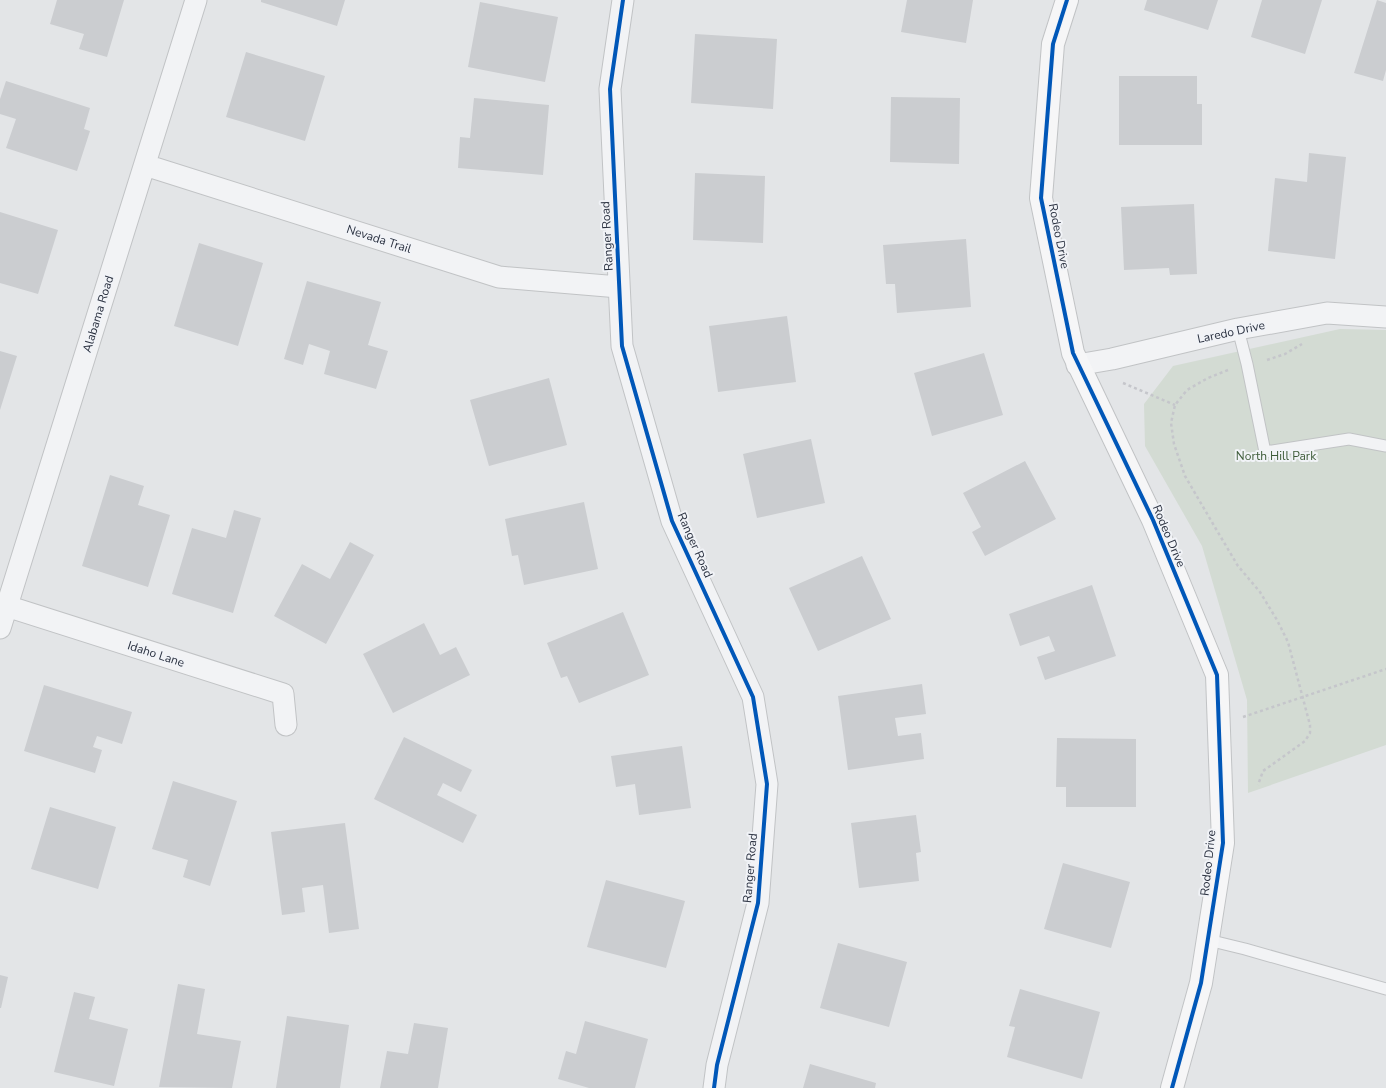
<svg xmlns="http://www.w3.org/2000/svg" width="1386" height="1088" font-family="'Nunito Sans',sans-serif">
<style>
.green{fill:#d3dbd3}
.building{fill:#cbcdd0}
.lines{fill:none;stroke-linecap:round;stroke-linejoin:round}
.lane-casing{stroke:#c1c3c5;stroke-width:13}
.street-casing{stroke:#c1c3c5;stroke-width:23}
.secondary-casing{stroke:#c1c3c5;stroke-width:24}
.path{stroke:#c5c6cb;stroke-width:2.5;stroke-dasharray:3 3;stroke-linecap:butt}
.lane{stroke:#f2f3f5;stroke-width:11}
.street{stroke:#f2f3f5;stroke-width:21}
.secondary{stroke:#f6f6f7;stroke-width:22}
.cycleway-casing{stroke:#f1f3f7;stroke-width:6}
.cycleway{stroke:#0057b8;stroke-width:4}
.labels{text-anchor:middle;stroke-width:4;stroke-linejoin:round;paint-order:stroke}
.street-label{font-size:12px;fill:#2a3140;stroke:#f1f3f7}
.park-label{font-size:12px;fill:#3d5b38;stroke:#f1f3f7}
</style>
<rect width="100%" height="100%" fill="#e3e5e7"/>
<path class="green" d="M1340,329L1386,330V745L1248,793L1247,700L1202,546L1145,446L1144,404L1173,366Z"/>
<path class="building" d="M57,0H124L107,57L79,49L84,34L50,24Z
M261,0H345L337,26L261,2Z
M907,0H973L966,43L901,32Z
M1147,0H1218L1208,30L1144,10Z
M1262,0H1322L1305,54L1251,37Z
M1377,0L1386,3V70L1383,81L1354,73Z
M480,2L558,17L545,82L468,67Z
M695,34L777,39L773,109L691,103Z
M246,52L325,76L305,141L226,117Z
M1119,76H1197V104H1202V145H1119Z
M6,81L90,108L84,129L90,131L77,171L6,148L16,119L0,114V99Z
M891,97L960,98L959,164L890,162Z
M474,98L549,105L543,175L458,168L460,137L470,138Z
M1309,153L1346,157L1335,259L1268,251L1275,178L1307,182Z
M695,173L765,176L763,243L693,240Z
M1194,204L1197,274L1170,275L1169,268L1124,270L1121,207Z
M0,212L58,230L38,294L0,283Z
M966,239L971,307L897,313L895,284H886L883,245Z
M199,243L263,263L238,346L174,326Z
M307,281L381,302L368,345L388,351L376,389L324,374L330,351L309,344L303,365L284,359Z
M787,316L796,382L718,392L709,326Z
M0,351L17,356L0,410Z
M984,353L1003,415L932,436L914,373Z
M549,378L567,445L489,466L470,400Z
M811,439L825,503L757,518L743,454Z
M1025,461L1056,519L985,556L972,532L981,527L963,493Z
M110,475L144,486L138,505L170,515L148,587L82,566Z
M584,502L598,569L524,585L518,555L512,556L505,519Z
M234,510L261,518L233,613L172,594L192,528L226,538Z
M350,542L374,555L326,644L274,616L302,564L330,579Z
M862,556L891,619L818,651L789,588Z
M1092,585L1116,656L1045,680L1037,657L1055,651L1049,636L1020,646L1009,614Z
M623,612L649,675L579,703L567,676L561,678L547,643Z
M424,623L440,655L456,647L470,675L393,713L363,654Z
M922,684L926,714L895,718L898,736L921,733L924,759L848,770L838,696Z
M44,685L132,712L122,744L97,736L93,747L102,750L95,773L24,751Z
M404,737L472,770L461,792L443,783L437,795L477,815L463,843L374,799Z
M1057,738L1136,739V807H1066V787H1056Z
M682,746L691,808L639,815L635,784L616,787L611,756Z
M173,781L237,801L210,886L183,877L188,860L152,849Z
M50,807L116,827L98,889L31,869Z
M916,815L921,852L916,853L919,881L859,888L851,823Z
M345,823L359,929L329,933L323,885L302,888L305,912L282,915L271,832Z
M1063,863L1130,882L1111,948L1044,929Z
M606,880L685,901L666,968L587,947Z
M838,943L907,962L889,1027L820,1008Z
M0,975L8,977L1,1008H0Z
M178,984L205,989L197,1034L241,1041L232,1088L159,1087Z
M1020,989L1100,1012L1082,1079L1007,1057L1015,1027L1009,1026Z
M74,992L95,997L89,1019L128,1029L114,1086L54,1072Z
M287,1016L349,1025L340,1088H276Z
M585,1021L648,1039L635,1088H589L558,1079L566,1051L576,1054Z
M414,1023L448,1028L438,1088H380L387,1051L408,1054Z
M810,1064L876,1083L875,1088H803Z"/>
<g class="lines">
<defs>
<path id="lane" d="M1238,329L1247,364L1265,452L1349,439L1386,446
M1208,940L1245,949L1386,989"/>
<path id="street" d="M623,0L610,89L622,346L672,521L753,697L767,784L758,903L717,1065L714,1088
M145,165L499,277L619,287
M1077,365L1112,359L1238,329L1327,313L1386,317
M0,604L283,694L286,725
M0,628L196,0"/>
<path id="secondary" d="M1067,0L1053,44L1041,198L1073,353L1153,520L1217,675L1223,843L1201,983L1172,1088"/>
</defs>
<use href="#lane" class="lane-casing"/>
<use href="#street" class="street-casing"/>
<use href="#secondary" class="secondary-casing"/>
<path class="path" d="M1267,360L1285,354L1302,344
M1228,370L1208,378L1187,390L1175,405L1171,423L1174,444L1185,476L1216,529L1238,566L1260,592L1277,620L1288,642L1310,725V733L1305,741L1263,771L1258,785
M1123,383L1175,405
M1243,717L1386,669"/>
<use href="#lane" class="lane"/>
<use href="#street" class="street"/>
<use href="#secondary" class="secondary"/>
<defs>
<path id="cycleway" d="M623,0L610,89L622,346L672,521L753,697L767,784L758,903L717,1065L714,1088
M1067,0L1053,44L1041,198L1073,353L1153,520L1217,675L1223,843L1201,983L1172,1088"/>
</defs>
<use href="#cycleway" class="cycleway-casing"/>
<use href="#cycleway" class="cycleway"/>
</g>
<g class="labels">
<g class="street-label">
<text transform="translate(607 236) rotate(-93)" y="4">Ranger Road</text>
<text transform="translate(1059 236) rotate(79)" y="4">Rodeo Drive</text>
<text transform="translate(379 239) rotate(18)" y="4">Nevada Trail</text>
<text transform="translate(98 314) rotate(-73)" y="4">Alabama Road</text>
<text transform="translate(1231 332) rotate(-12)" y="4">Laredo Drive</text>
<text transform="translate(1169 536) rotate(67)" y="4">Rodeo Drive</text>
<text transform="translate(695 545) rotate(66)" y="4">Ranger Road</text>
<text transform="translate(156 654) rotate(18)" y="4">Idaho Lane</text>
<text transform="translate(1208 863) rotate(-84)" y="4">Rodeo Drive</text>
<text transform="translate(750 868) rotate(-85)" y="4">Ranger Road</text>
</g>
<g class="park-label">
<text x="1276" y="460">North Hill Park</text>
</g>
</g>
</svg>
